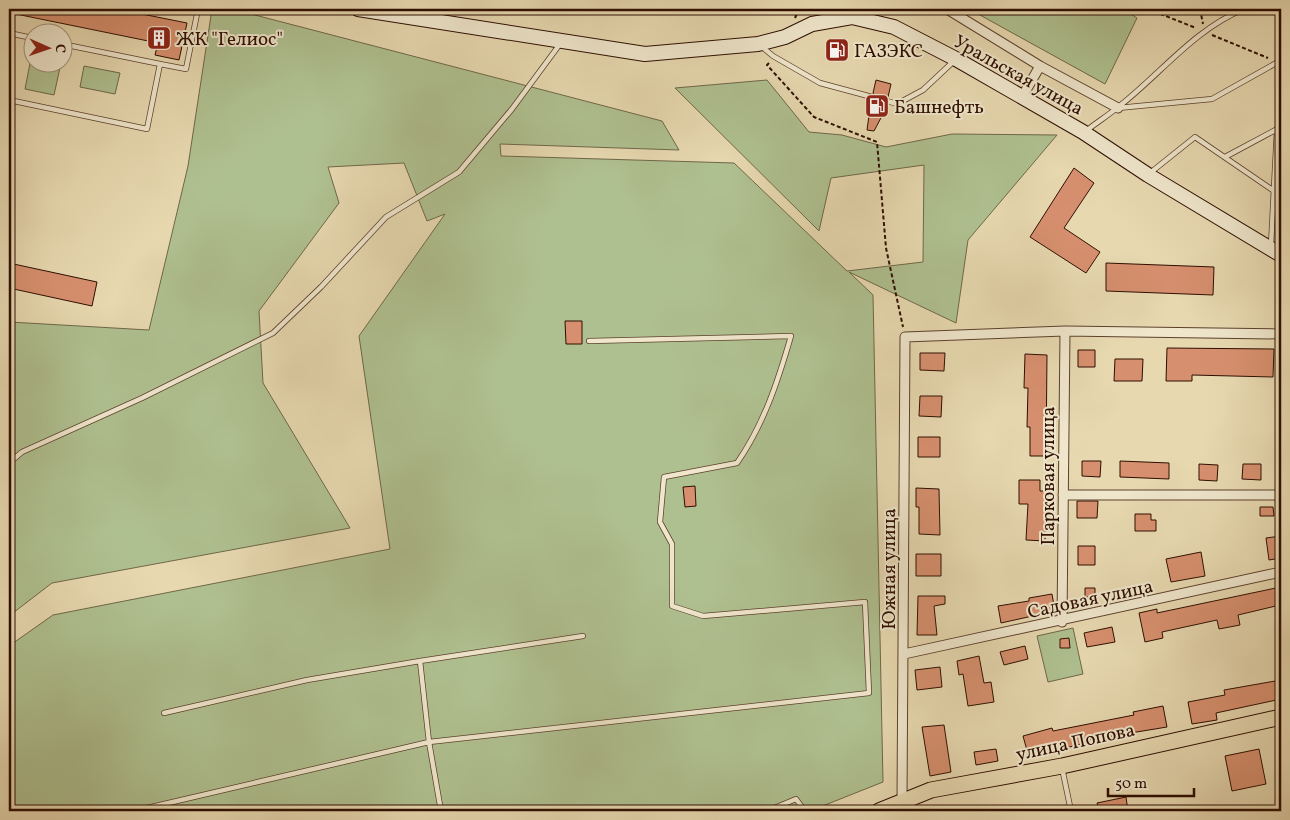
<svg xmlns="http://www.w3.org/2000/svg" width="1290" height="820" font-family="Vollkorn,serif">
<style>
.green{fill:#afc090;stroke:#6e6748}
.building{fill:#d7906f;stroke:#2e0e00}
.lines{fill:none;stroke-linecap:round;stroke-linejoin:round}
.lane-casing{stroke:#5c402c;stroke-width:6}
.street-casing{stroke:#5c402c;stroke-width:11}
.secondary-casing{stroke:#2e0e00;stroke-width:16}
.primary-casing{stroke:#2e0e00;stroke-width:17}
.path{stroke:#2e0e00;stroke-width:2;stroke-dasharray:4 2.5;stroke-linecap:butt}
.lane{stroke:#efe6cc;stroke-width:4.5}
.street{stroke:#efe6cc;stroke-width:9}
.secondary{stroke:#efe6cc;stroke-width:14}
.primary{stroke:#e7d8b0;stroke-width:15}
.labels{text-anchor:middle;stroke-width:4;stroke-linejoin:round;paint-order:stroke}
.poi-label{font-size:19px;fill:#2e0e00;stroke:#efe6cc;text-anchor:start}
.street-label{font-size:19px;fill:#2e0e00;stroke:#efe6cc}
</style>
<rect width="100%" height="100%" fill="#e7d8b0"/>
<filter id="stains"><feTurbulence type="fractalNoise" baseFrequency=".004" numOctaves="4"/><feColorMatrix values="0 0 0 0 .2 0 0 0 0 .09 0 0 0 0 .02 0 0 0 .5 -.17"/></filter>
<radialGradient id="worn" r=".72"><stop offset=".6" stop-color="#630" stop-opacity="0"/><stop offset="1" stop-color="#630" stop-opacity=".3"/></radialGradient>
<path class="green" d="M212,9H232L662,121L679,150L500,144L501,156L734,163L847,271L923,262L924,165L831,178L819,231L675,88L767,80L809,132L842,135L886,147L952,134L1057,135L968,240L956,323L849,272L873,295L883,782L810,811H9V646L53,615L390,549L359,336L445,214L427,221L404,163L328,167L339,203L259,311L263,383L350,528L52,583L9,616V322L149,330L188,166Z
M969,9H1123L1137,18L1105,84Z
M32,53V62L61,63L54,95L25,89Z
M84,66L120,73L115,94L80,87Z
M1073,628L1083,674L1048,682L1037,636Z"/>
<path class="building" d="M12,9H117L187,23L179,60L155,55L158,43L11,13Z
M831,42L845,44L842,56L829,54Z
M876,80L891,84L888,97L883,100L886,105L883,114L874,131L867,130L871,101L876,98L873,93Z
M1074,168L1094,183L1064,228L1100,252L1086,273L1030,237Z
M9,263L97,282L92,306L9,288Z
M1106,263L1214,267L1213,295L1106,291Z
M565,321H582V344H566Z
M1167,348L1274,349L1273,377L1192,375V381H1166Z
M1078,350H1095V367H1078Z
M920,353H945L944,371L920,370Z
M1025,354L1047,355L1046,456H1030V427H1027L1028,388H1024Z
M1115,359H1143L1142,381H1114Z
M920,396H942L941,417L919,416Z
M918,437H940V457H918Z
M1082,461H1101L1100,477L1082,476Z
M1120,461L1169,463V479L1120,477Z
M1199,464L1218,465L1217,481L1199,480Z
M1243,464H1261V480L1242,479Z
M1019,480H1040V491H1047L1045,541L1026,540L1028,504H1019Z
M695,486L696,506L685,507L683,487Z
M916,488L939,489L940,535L919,534V507H916Z
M1077,501H1098L1097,518H1077Z
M1260,507H1273L1274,516H1260Z
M1135,514H1151V520H1156V531H1135Z
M1281,536V558L1269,560L1266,538Z
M1078,546H1095V565H1078Z
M1201,552L1205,576L1171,582L1166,559Z
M916,554H941V576H916Z
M1085,588H1095V597H1085Z
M1276,588L1280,605L1238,615L1240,625L1219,629L1217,620L1162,632L1163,638L1145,642L1139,613L1157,609V613Z
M1052,594L1055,611L1001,623L998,606L1029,601V598Z
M918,596H945V604L934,606L937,635H917Z
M1112,627L1115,642L1087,647L1084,633Z
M1069,638L1070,648H1060V639Z
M1025,646L1028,659L1004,665L1000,652Z
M979,656L984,683L991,682L994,702L968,706L963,674L959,675L957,661Z
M940,667L942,687L917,690L915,670Z
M1281,680V699L1216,713L1217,720L1192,724L1188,702L1225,695L1224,690Z
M1163,706L1167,727L1088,740L1089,742L1062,749L1061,745L1028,754L1023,736L1052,728L1053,731L1134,715L1133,712Z
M944,725L951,772L930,776L922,727Z
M996,749L998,761L976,765L974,752Z
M1259,749L1266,784L1232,791L1225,756Z
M1126,797L1128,811H1099L1097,803Z"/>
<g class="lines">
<defs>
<path id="lane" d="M9,33L32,38
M62,44L160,64
M761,46L773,56L820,83L872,97
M9,100L147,129L160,64L186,69L198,9
M887,101L897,104L923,90L955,60
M1118,108L1212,99L1278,62
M1086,131C1096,123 1107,116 1117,108C1160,75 1193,30 1244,9
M1225,157L1281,127
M1150,173L1195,137L1274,191
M1271,245L1277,129
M9,463L22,452L142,398L273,333L321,287L386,217L459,172L512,109L560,44
M164,713L307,680L420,661
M1062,768L1071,811
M134,811L429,742L869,693L865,602L703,616L672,606V544L660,522L664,477L737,463C764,424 778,381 791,336L589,341
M441,811L429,742L420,661L583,636
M767,811L796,799L805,811"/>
<path id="street" d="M947,9L1040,66
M1022,97L1040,66L1118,108
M1063,495H1281
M1062,622L1065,331
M904,654L1281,572
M902,800L905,337L1065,331L1281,334"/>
<path id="secondary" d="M358,9L645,54L758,44L785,37L812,24L852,17L894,27L956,59L1083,132L1148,175L1281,255"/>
<path id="primary" d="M879,811L931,790L1062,766L1281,717"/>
</defs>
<use href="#lane" class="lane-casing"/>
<use href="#street" class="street-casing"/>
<use href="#secondary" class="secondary-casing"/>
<use href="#primary" class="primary-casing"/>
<path class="path" d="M1148,9L1196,28
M1200,9L1203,24
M795,18L799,9
M1212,35L1268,58
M769,63L767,65L814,117L877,142L886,248L903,327"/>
<use href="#lane" class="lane"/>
<use href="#street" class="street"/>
<use href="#secondary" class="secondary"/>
<use href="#primary" class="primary"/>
</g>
<defs>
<symbol id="building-square" viewBox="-11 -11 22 22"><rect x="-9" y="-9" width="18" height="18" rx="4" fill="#8f2418" stroke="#efe6cc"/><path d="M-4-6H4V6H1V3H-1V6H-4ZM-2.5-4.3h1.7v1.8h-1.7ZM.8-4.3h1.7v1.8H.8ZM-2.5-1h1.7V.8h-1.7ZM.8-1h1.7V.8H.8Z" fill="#fff"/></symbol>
<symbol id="fuel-square" viewBox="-11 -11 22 22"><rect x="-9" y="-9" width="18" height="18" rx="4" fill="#8f2418" stroke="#efe6cc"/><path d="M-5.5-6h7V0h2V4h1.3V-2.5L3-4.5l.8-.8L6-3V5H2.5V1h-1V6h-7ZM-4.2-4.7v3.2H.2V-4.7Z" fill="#fff"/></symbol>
</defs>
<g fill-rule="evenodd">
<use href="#building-square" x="145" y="24" width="28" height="28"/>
<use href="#fuel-square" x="823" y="36" width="28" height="28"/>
<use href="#fuel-square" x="863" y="92" width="28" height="28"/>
</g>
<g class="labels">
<g class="poi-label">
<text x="176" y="45">ЖК "Гелиос"</text>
<text x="854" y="57">ГАЗЭКС</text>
<text x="894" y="113">Башнефть</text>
</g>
<g class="street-label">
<text transform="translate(1019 74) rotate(29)" y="7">Уральская улица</text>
<text transform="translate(1047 476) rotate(-90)" y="7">Парковая улица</text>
<text transform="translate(888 569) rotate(-90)" y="7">Южная улица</text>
<text transform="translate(1090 598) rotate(-12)" y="7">Садовая улица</text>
<text transform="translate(1075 741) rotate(-12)" y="7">улица Попова</text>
</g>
</g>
<rect width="1290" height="820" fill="none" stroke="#e7d8b0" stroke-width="30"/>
<rect x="10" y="10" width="1270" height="800" fill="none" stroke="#2e0e00" stroke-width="2.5"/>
<rect x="15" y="15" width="1260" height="790" fill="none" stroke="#2e0e00"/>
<g transform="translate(48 48) rotate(92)"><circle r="24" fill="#efe6cc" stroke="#a2907a"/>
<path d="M0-4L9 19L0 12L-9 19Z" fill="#8f2418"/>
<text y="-8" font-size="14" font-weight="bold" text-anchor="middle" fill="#2e0e00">С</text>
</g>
<path d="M1108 788v8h86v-8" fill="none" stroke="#2e0e00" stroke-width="2.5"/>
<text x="1115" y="788" font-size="15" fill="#2e0e00" stroke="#efe6cc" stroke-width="4" paint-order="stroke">50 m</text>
<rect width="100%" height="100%" filter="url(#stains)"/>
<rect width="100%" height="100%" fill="url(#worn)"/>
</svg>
